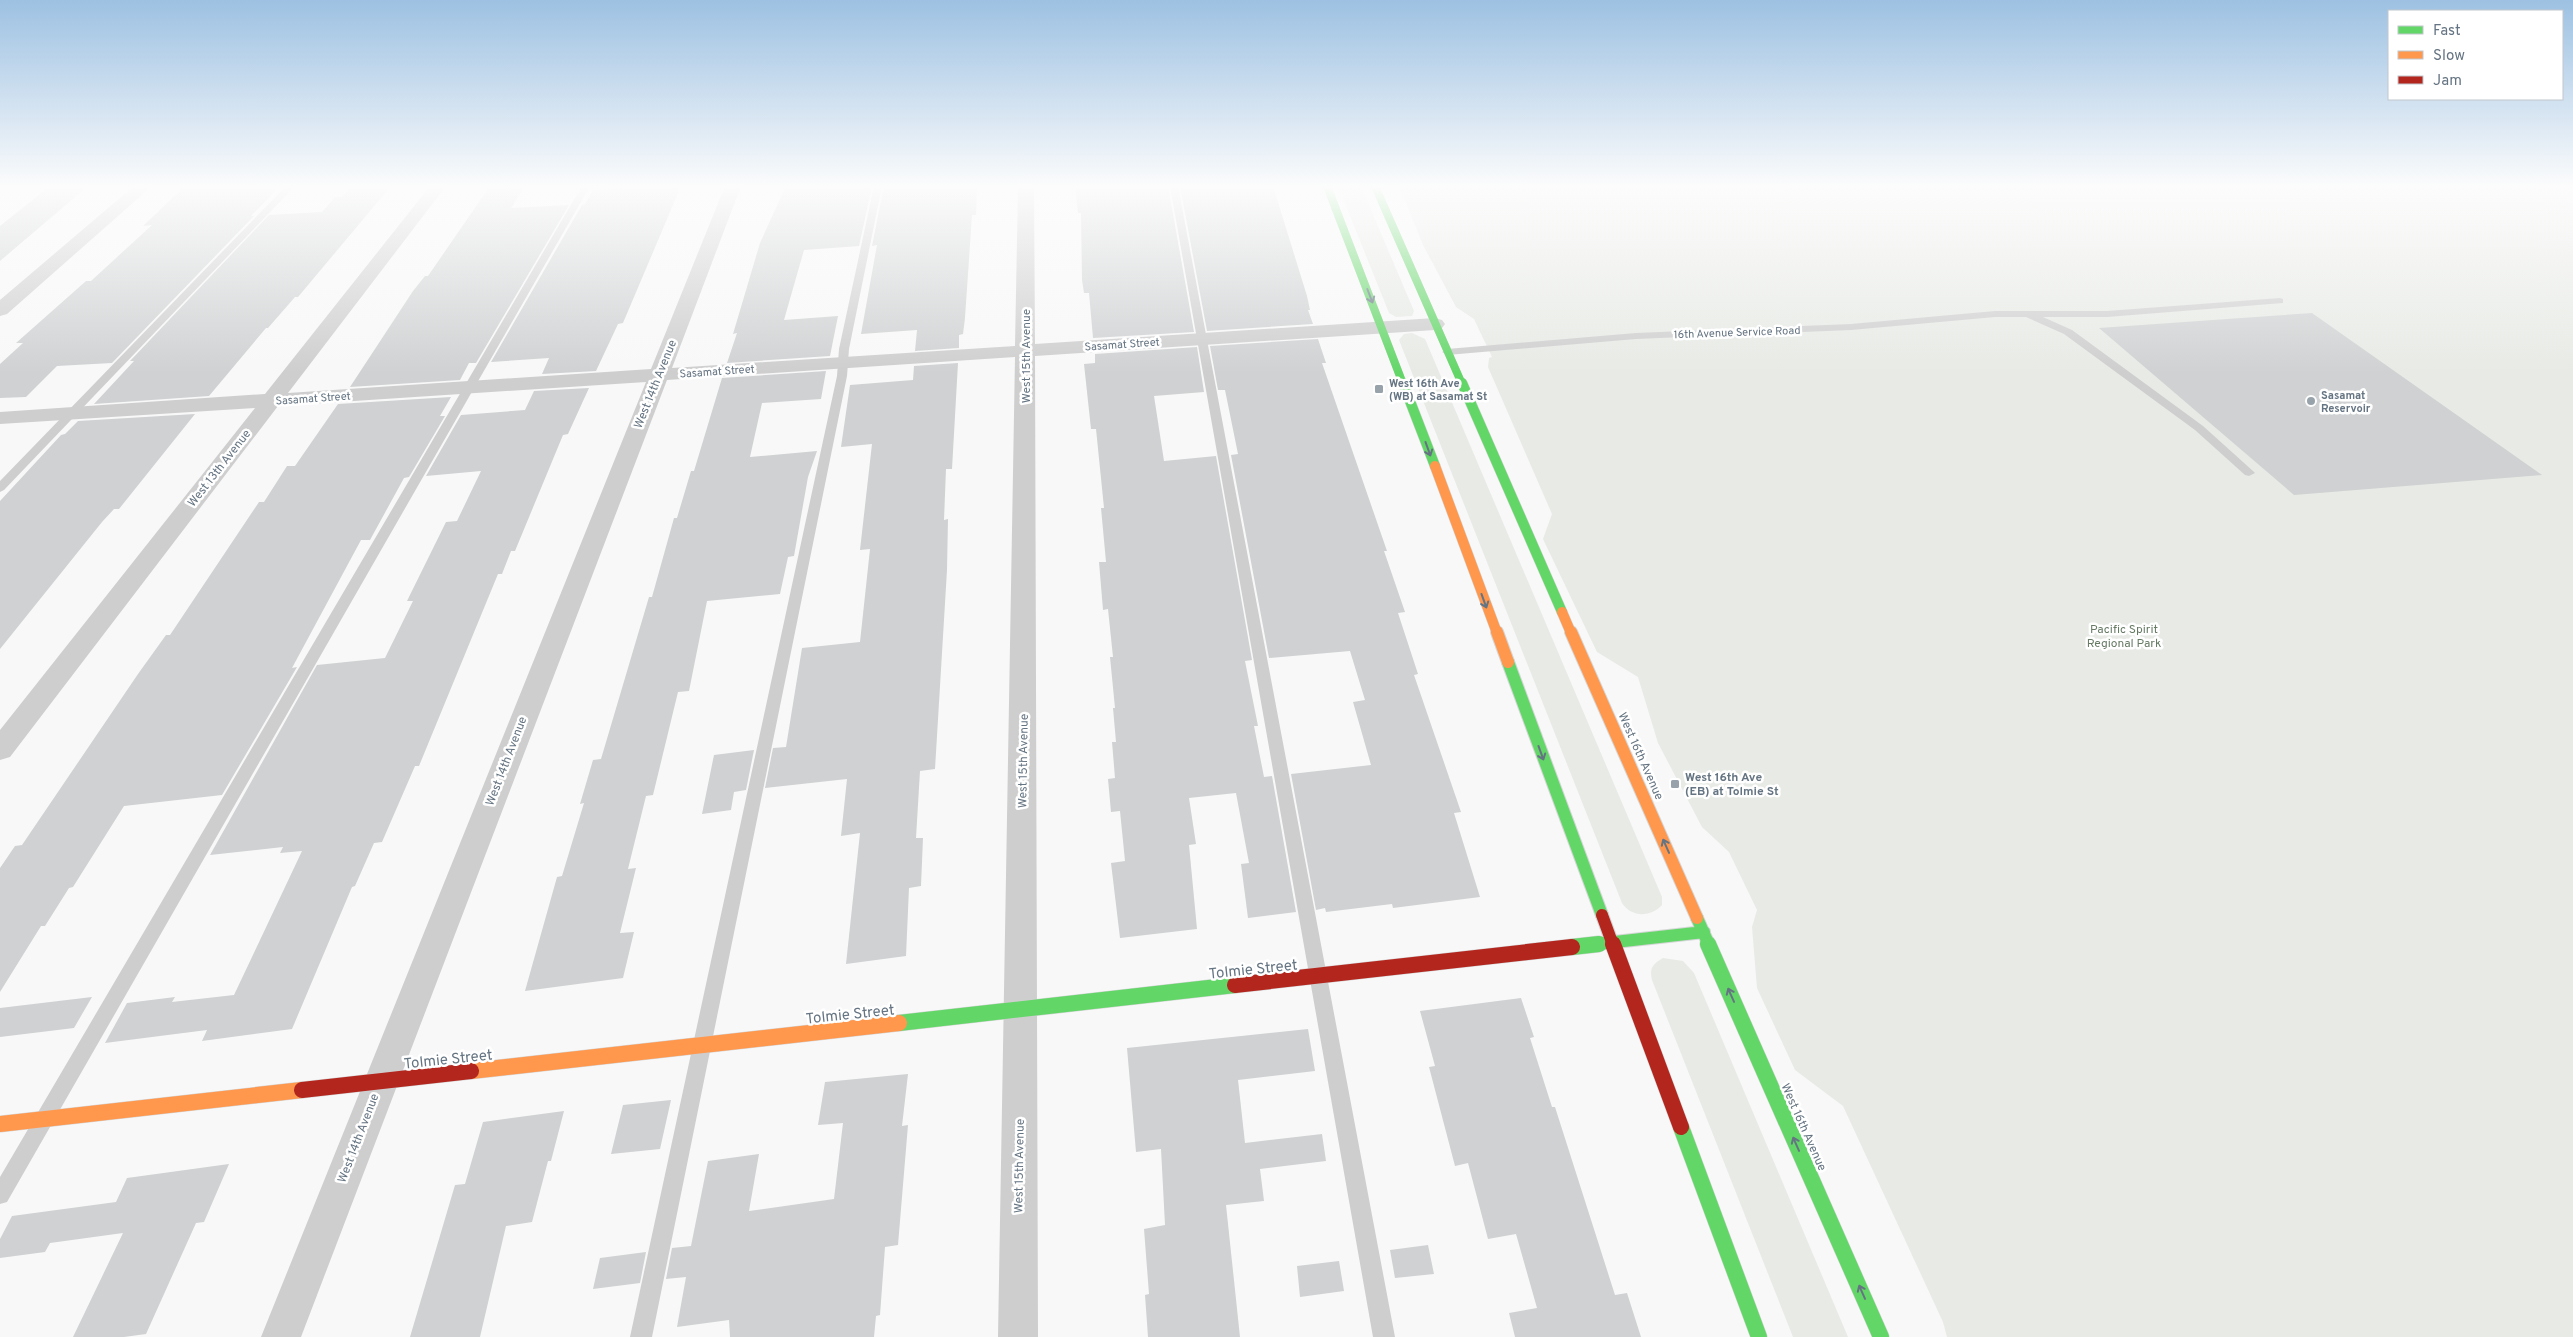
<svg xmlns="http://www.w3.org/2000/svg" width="2573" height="1337" font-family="Overpass,sans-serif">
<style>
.green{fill:#e7eae5}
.building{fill:#cfd1d2}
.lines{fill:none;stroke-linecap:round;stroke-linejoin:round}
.fast-far3-casing{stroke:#d5d6d7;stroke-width:8}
.fast-far2-casing{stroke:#d5d6d7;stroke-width:11}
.fast-far1-casing{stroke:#d5d6d7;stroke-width:14}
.fast-casing{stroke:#d5d6d7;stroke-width:17}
.slow-far2-casing{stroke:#d5d6d7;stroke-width:11}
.slow-far1-casing{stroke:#d5d6d7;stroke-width:14}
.slow-casing{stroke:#d5d6d7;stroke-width:17}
.jam-far1-casing{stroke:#d5d6d7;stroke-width:14}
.jam-casing{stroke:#d5d6d7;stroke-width:17}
.lane{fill:#cececf;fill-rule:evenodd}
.street{fill:#cececf;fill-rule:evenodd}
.fast-far3{stroke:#63d668;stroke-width:8}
.fast-far2{stroke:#63d668;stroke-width:10}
.fast-far1{stroke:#63d668;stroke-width:12}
.fast{stroke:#63d668;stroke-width:16}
.slow-far2{stroke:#ff974d;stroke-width:10}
.slow-far1{stroke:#ff974d;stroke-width:12}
.slow{stroke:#ff974d;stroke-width:16}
.jam-far1{stroke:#b3261e;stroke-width:12}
.jam{stroke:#b3261e;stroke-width:16}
.oneway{stroke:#657482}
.poi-dot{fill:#98a2ab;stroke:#fff;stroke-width:2}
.labels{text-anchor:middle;stroke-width:5;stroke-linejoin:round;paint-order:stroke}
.far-street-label{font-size:11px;fill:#657482;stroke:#fff}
.far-poi-label{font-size:11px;font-weight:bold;fill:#657482;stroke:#fff;text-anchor:start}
.street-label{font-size:12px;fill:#657482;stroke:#fff}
.park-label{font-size:12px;fill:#667a64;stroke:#fff}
.poi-label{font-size:12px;font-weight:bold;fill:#657482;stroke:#fff;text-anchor:start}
.near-street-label{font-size:15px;fill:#657482;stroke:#fff}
</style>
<rect width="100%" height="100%" fill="#f8f8f8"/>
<path class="green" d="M1338,186H1361L1414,311L1412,316L1396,317L1389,313Z
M1399,186H2573V1337H1947L1943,1322L1843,1106L1795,1070L1757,988L1752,927L1757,910L1729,852L1702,827L1658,743L1638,677L1597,652L1543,539L1552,514L1488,367L1489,358L1492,357L1474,319L1456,307L1423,245Z
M1412,333L1425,339L1662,897V905C1651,917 1632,918 1622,903L1399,340L1404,334Z
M1663,958L1683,961L1694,973L1848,1337H1793L1652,980C1649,968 1653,964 1663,958Z"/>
<path class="building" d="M50,186H88L0,261V226Z
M185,186H280L251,216H254L112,363L57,366L26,397L0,398V364L23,343H16L86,281H91L152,225L143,226Z
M352,186H391L298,297H295L268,328H266L209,396L94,404L134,361H130L269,215L322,212L335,197H342Z
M490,186H525L511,208L569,205L476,363H469L460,380L350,387L413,291L425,276H428Z
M681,186L623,323L618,324L596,371L542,374L549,358L491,362L582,205L585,204L593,190Z
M786,186H819L818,189L872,186L859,246L804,250L784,320L838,316L830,356L727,363L737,333L733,334L760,243Z
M884,186H977L976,215H972L965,318L963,334L959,335V348L915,351L917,330L861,334L877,245L872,246Z
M1075,186H1168L1194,332L1093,338L1089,293H1084L1082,280L1081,213H1078Z
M1180,186H1273L1307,296L1310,310H1308L1313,324L1207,331Z
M2312,313L2542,475L2294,495L2099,328Z
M1318,339L1326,363H1322L1387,551H1384L1405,612L1398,613L1418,674L1414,675L1461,812L1454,813L1480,897L1393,908L1392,904L1326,912L1325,908L1316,910L1291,774L1371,765L1353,702L1365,700L1350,651L1269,658L1231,455L1238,454L1225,390H1218L1210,346Z
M1197,347L1204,392L1154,396L1164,461L1216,456L1252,660L1245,661L1258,726H1254L1264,777L1272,776L1296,912L1248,918L1241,864L1249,863L1236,793L1189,798L1196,844L1189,845L1197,929L1120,938L1111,863L1125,861L1120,811L1111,812L1108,779L1115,778L1112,742H1116L1113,708H1115L1110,657H1113L1108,609L1103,610L1099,562H1106L1101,508H1104L1096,429H1091L1084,364L1095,363V354Z
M958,363L952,469H946L944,520L948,519L947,570L935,769L920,771L916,838H923L921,886L909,888L906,956L846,964L860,833L841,836L847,779L765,788L773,748L786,747L802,648L860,642L870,549L860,550L872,444L841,447L850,385L913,380L914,366Z
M826,371L821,399L762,403L750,457L817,451L808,477L794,556L788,557L780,594L707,601L689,691L678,692L653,795L646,796L628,869L636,868L620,933L634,932L623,978L525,991L557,877L562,876L584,803L580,804L593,760L601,759L649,597H652L674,518H677L691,471H694L722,378Z
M589,388L568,434L563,435L515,551H511L502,574H498L419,766H415L382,842L374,843L355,886L352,887L292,1029L202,1041L207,1030L105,1043L127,1003L175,997L172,1002L234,995L302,851L280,853L283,847L210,855L317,665L385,658L413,601H407L446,522L457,521L481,471L426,476L461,415L525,410L534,391Z
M451,397L440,416H445L409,477L404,478L370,540H361L292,668L297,667L222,795L124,806L73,887L69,888L45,926H41L0,992V868L15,846L22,845L138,674L166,635H170L259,502H264L287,466H295L338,404Z
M195,414L119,509H114L102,522L0,649V501L61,435L65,434L78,421Z
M754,750L746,790L734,792L731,810L702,814L714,755Z
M92,997L74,1028L0,1037V1008Z
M1521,998L1534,1037L1530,1038L1552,1107H1555L1615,1295L1627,1293L1641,1337H1515L1509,1313L1537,1308L1516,1234L1488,1239L1468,1163L1455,1166L1429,1067L1435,1066L1420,1011Z
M1308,1029L1315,1071L1238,1080L1245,1143L1322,1134L1326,1161L1260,1169L1264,1201L1226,1205L1240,1337H1148L1145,1295L1149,1294L1144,1229L1165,1225L1161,1149L1136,1152L1127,1048Z
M908,1074L902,1126L908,1125L898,1245L885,1247L880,1315L876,1316L874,1337H730L729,1320L677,1327L686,1277L666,1279L672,1248L691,1246L708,1161L759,1154L749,1211L834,1199L843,1123L818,1125L825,1082Z
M671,1100L660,1149L611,1154L623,1105Z
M564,1111L551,1161H548L532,1222L506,1226L480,1337H410L455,1185L465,1184L483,1122Z
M229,1164L204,1222L196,1223L146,1334L124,1337H73L123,1233L50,1243L45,1252L0,1258V1239L12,1216L116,1202L127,1178Z
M1428,1245L1434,1274L1395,1278L1390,1250Z
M646,1252L640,1283L593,1289L600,1258Z
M1339,1261L1344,1291L1300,1297L1297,1266Z"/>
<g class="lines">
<defs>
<path id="fast-far3" d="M1327,186L1403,384
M1375,186L1462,384"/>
<path id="fast-far2" d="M1403,383L1435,466
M1462,383L1562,612"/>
<path id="fast-far1" d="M1508,662L1602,915
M1697,918L1709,945
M1588,945L1704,932"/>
<path id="fast" d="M1708,944L1881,1337
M1572,947L1599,944
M899,1023L1235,985
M1681,1127L1759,1337"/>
<path id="slow-far2" d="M1435,466L1497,633
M1562,612L1571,633"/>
<path id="slow-far1" d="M1497,632L1508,662
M1571,632L1697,918"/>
<path id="slow" d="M471,1071L899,1023
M0,1124L302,1090"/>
<path id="jam-far1" d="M1602,915L1613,945"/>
<path id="jam" d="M1613,944L1681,1127
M1235,985L1572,947
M302,1090L471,1071"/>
</defs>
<use href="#fast-far3" class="fast-far3-casing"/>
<use href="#fast-far2" class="fast-far2-casing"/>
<use href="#fast-far1" class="fast-far1-casing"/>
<use href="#fast" class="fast-casing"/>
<use href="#slow-far2" class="slow-far2-casing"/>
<use href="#slow-far1" class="slow-far1-casing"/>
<use href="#slow" class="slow-casing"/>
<use href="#jam-far1" class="jam-far1-casing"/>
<use href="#jam" class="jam-casing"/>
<path class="lane" d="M286,186H295L4,490L0,492V481Z
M582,186H590L7,1202L0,1204V1177Z
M874,186H882L849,349L847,376L652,1337H630L837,376L839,349Z
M1170,186H1178L1395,1337H1373Z
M2280,298L2283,299V303L2107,317H2043L2072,330L2203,426L2253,471L2255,473L2249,476L2245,475L2195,430L2064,334L2026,317H1995L1851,330L1636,339L1447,355L1442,352L1447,349L1636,333L1851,324L1995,311H2107Z"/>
<path class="street" d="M134,186H152L7,314L0,316V300Z
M430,186H446L288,393L651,369L725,186H741L672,368L1015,346L1018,186H1034L1035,344L1435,318L1442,320L1445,324L1442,328L1435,330L1035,356L1038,1337H998L1015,357L667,380L301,1337H261L646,382L278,406L10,757L0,760V730L255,408L0,424V412L265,394Z"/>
<use href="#fast-far3" class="fast-far3"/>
<use href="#fast-far2" class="fast-far2"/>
<use href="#fast-far1" class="fast-far1"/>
<use href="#fast" class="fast"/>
<use href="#slow-far2" class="slow-far2"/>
<use href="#slow-far1" class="slow-far1"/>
<use href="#slow" class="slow"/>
<use href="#jam-far1" class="jam-far1"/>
<use href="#jam" class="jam"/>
</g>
<defs><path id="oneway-shaft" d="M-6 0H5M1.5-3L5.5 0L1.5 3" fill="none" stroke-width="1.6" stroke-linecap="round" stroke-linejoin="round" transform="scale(1.25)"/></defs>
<g class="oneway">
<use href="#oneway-shaft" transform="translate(1370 296) rotate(69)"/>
<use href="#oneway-shaft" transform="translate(1428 449) rotate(70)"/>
<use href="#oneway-shaft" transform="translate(1484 601) rotate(70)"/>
<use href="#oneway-shaft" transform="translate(1541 753) rotate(70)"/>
<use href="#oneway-shaft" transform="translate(1666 846) rotate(-114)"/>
<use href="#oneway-shaft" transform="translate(1731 995) rotate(-114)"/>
<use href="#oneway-shaft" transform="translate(1796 1144) rotate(-114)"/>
<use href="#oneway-shaft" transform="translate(1862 1292) rotate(-114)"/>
</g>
<linearGradient id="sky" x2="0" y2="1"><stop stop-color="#9dc1e2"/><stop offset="0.5" stop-color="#fcfcfc"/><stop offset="1" stop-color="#fcfcfc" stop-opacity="0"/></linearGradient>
<rect width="2573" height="373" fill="url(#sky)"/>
<g class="poi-dot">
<rect x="1374" y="384" width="10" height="10" rx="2.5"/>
<circle cx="2311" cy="401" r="5"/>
<rect x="1670" y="779" width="10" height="10" rx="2.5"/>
</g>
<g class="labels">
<g class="far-street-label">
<text transform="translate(1737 332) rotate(-2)" y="4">16th Avenue Service Road</text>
<text transform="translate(1122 344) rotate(-4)" y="4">Sasamat Street</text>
<text transform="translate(717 371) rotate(-4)" y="4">Sasamat Street</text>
<text transform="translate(313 398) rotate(-4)" y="4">Sasamat Street</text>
</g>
<g class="far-poi-label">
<text x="1389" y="387">West 16th Ave<tspan x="1389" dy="13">(WB) at Sasamat St</tspan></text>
<text x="2321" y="399">Sasamat<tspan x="2321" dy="13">Reservoir</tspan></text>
</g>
<g class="street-label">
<text transform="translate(1026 356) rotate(-90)" y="4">West 15th Avenue</text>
<text transform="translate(655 384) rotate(-68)" y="4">West 14th Avenue</text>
<text transform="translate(219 468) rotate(-52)" y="4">West 13th Avenue</text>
<text transform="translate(1641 756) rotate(66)" y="4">West 16th Avenue</text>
<text transform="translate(506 761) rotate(-69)" y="4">West 14th Avenue</text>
<text transform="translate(1023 761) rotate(-89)" y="4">West 15th Avenue</text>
<text transform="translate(1804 1127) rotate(66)" y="4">West 16th Avenue</text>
<text transform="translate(358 1138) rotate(-69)" y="4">West 14th Avenue</text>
<text transform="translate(1019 1166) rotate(-89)" y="4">West 15th Avenue</text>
</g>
<g class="park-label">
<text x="2124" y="633">Pacific Spirit<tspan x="2124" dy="14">Regional Park</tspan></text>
</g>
<g class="poi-label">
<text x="1685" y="781">West 16th Ave<tspan x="1685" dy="14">(EB) at Tolmie St</tspan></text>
</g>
<g class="near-street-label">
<text transform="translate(1253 969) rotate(-6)" y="5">Tolmie Street</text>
<text transform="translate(850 1014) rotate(-6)" y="5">Tolmie Street</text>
<text transform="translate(448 1059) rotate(-6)" y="5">Tolmie Street</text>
</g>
</g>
<rect x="2388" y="10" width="175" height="90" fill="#ffffff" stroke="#c1c7cd"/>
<rect x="2398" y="26" width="25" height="8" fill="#63d668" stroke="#c1c7cd"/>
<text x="2433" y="35" font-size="15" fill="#657482">Fast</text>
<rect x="2398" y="51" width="25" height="8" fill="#ff974d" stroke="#c1c7cd"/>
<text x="2433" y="60" font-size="15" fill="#657482">Slow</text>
<rect x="2398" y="76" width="25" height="8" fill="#b3261e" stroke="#c1c7cd"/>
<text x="2433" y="85" font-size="15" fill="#657482">Jam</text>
</svg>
